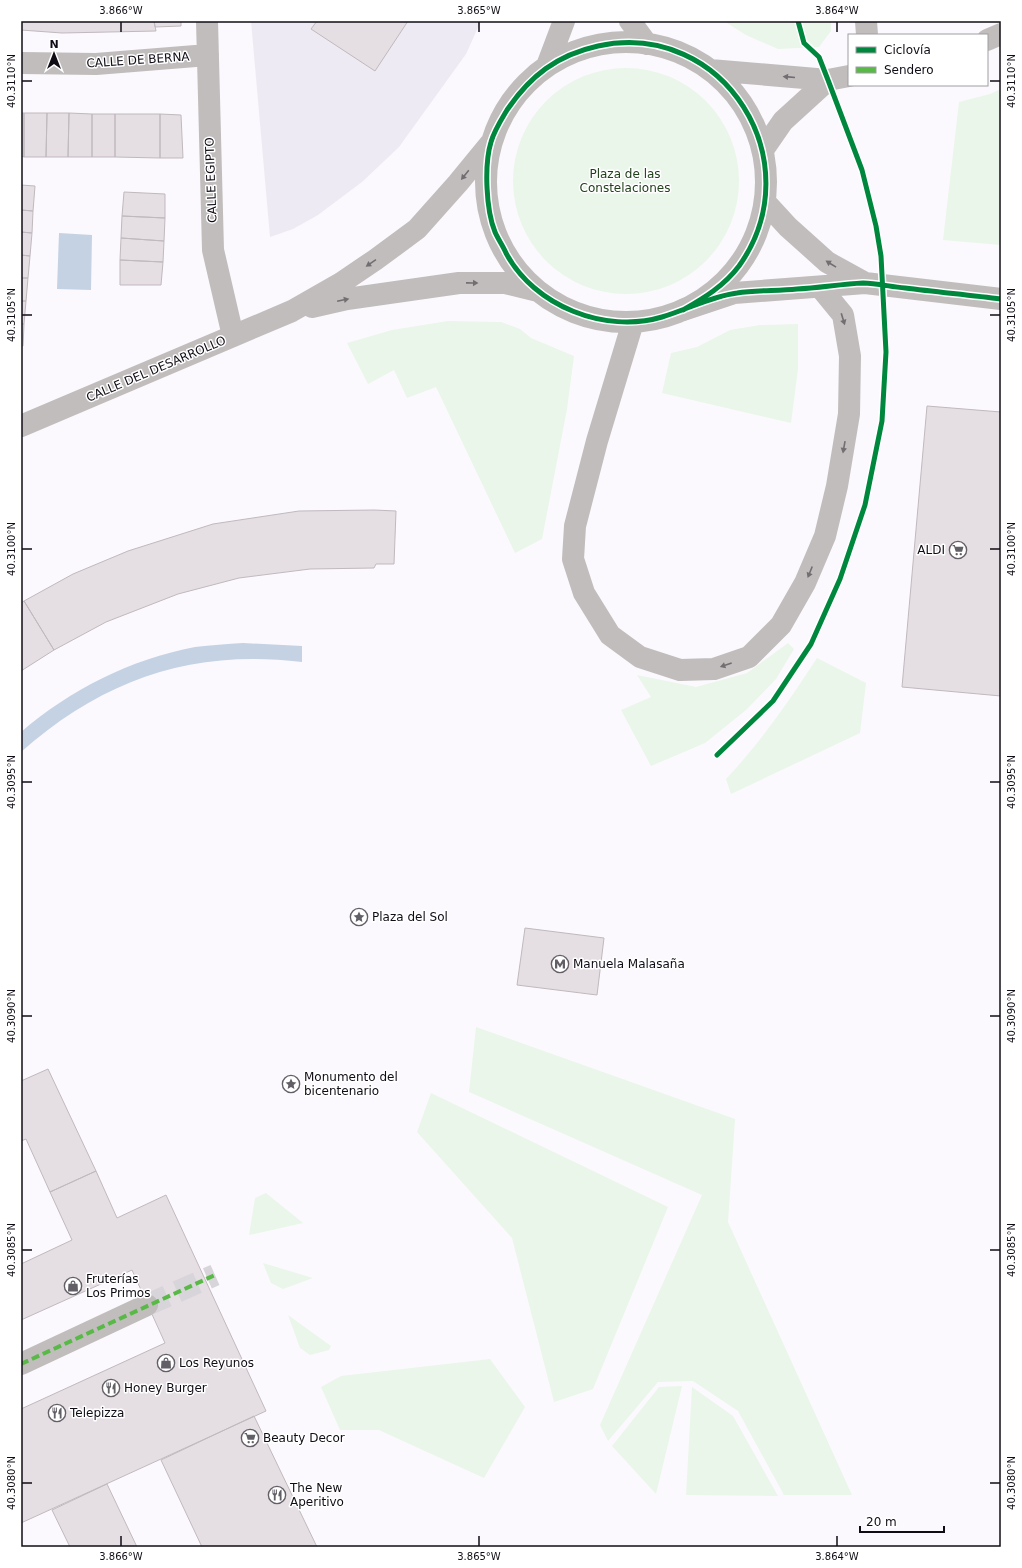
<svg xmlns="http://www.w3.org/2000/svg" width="1022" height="1568" font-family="'DejaVu Sans',sans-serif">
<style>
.built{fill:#eeeaf3}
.green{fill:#eaf6e9}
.water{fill:#c4d2e4}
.building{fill:#e5dee3;stroke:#c0b9be}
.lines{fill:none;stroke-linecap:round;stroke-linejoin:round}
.street-tunnel{stroke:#d8d5da;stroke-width:22;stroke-dasharray:22 11;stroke-linecap:butt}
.street{stroke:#c0bdbc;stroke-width:22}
.secondary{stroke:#c0bdbc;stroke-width:22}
.quiet{stroke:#58b947;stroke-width:4;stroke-dasharray:8 4;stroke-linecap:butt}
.cycleway-casing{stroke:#fff;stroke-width:8}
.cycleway{stroke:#00873e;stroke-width:5}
.oneway{fill:#716d71}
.ticks{fill:none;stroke:#100c15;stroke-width:1.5}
.labels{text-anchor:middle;stroke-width:3;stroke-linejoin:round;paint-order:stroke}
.street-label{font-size:12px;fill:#100c15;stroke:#fff}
.park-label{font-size:12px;fill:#21401b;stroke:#fff}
.poi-label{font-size:12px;fill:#100c15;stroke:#fff;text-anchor:start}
.neatline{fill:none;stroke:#100c15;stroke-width:1.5}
.ticks-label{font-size:10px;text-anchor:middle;fill:#100c15}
</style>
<rect width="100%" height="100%" fill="#fbf9fd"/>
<path class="built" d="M251,21H481L466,54L399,147L362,182L318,215L293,229L270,237Z"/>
<path class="green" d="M724,21H831V31L819,47L778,49L746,35Z
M513 181a113 113 0 1 1 226 0a113 113 0 1 1-226 0Z
M1001,89V245L943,240L959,102L990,94Z
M448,321L501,322L520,329L531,338L574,356L567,409L542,539L515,553L436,387L407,398L394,370L368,384L347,343L392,330Z
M798,324V369L791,423L662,393L671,353L697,347L730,330L760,325Z
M788,643L794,649L776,679L746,710L705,743L651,766L621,710L651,697L637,675L696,687L747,673Z
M817,658L866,683L860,733L731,794L726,779C761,742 789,701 817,658Z
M476,1027L735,1119L728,1222L852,1495H784L738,1411L693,1381L658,1382L608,1441L600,1425L702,1195L469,1092Z
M431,1093L668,1207L593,1389L554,1402L512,1238L417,1132Z
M266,1193L303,1223L249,1235L255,1198Z
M263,1263L313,1278L283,1289L271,1283Z
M288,1315L331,1346L329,1350L310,1355L300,1348Z
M490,1359L525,1407L484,1478L379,1430H340L321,1387L341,1376Z
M682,1386L656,1494L612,1446L659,1387Z
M692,1387L733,1416L778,1496L686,1495Z"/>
<path class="water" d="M59,233L92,235L91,290L57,289Z
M243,643L302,646V662C192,649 104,679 21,752V732C70,690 131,659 195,647C211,645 227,644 243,643Z"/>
<path class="building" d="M21,21H154L156,31L62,33L21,30Z
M154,21H181V26L155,27Z
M317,21H408L375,71L311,29Z
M21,113H24V157L21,156Z
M24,113H47L46,157H24Z
M47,113H69L68,157H46Z
M69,113L92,114V157H68Z
M92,114H115V157H92Z
M115,114H160V158L115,157Z
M160,114L181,115L183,158H160Z
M21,185L35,186L33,211L21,210Z
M124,192L165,194V218L122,216Z
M21,210L33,211L32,233L21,232Z
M122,216L165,218L164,241L121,238Z
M21,232L32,233L30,256L21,255Z
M121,238L164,241L163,262L120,260Z
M21,255L30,256L28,278H21Z
M120,260L163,262L161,285H120Z
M21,278H28L26,301H21Z
M21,301H26L24,324H21Z
M21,324H24L23,346H21Z
M927,406L1001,412V696L902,687Z
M374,510L396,511L394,564H376L374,568L310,569L239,578L178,594L106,622L54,650L24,601L73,574L128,551L213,524L299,511Z
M24,601L54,650L21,671V603Z
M525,928L604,938L597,995L517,985Z
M48,1069L96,1171L50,1192L26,1139L21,1141V1081Z
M96,1171L117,1218L166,1195L266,1411L21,1523V1409L165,1343L132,1270L21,1320V1264L72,1240L50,1192Z
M254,1416L317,1547H202L161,1460Z
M107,1484L137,1547H70L52,1510Z"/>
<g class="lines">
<path class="street-tunnel" d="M147,1305L215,1275"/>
<path class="street" d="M207,21L213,250L233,336
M630,21L647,44
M866,21L867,35
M987,40L1001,34
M486 182a140 140 0 1 1 280 0a140 140 0 1 1-280 0Z
M21,63L96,64L208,55
M547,66L564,21
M710,70L828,80L849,76
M763,150L783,121L828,80
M312,307L347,299L459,283H505L538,291
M633,322L597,441L575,526L573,559L584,593L610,635L640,657L680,670L714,669L749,657L781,625L805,583L825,536L837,486L849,414L850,356L843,315L820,287
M21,426L292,311L341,283L375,260L417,229L458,183L490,144
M21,1364L147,1305"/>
<path class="secondary" d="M765,202L788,227L827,262L865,283
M683,310L734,293L865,283L1001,299"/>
<path class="quiet" d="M21,1364L215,1275"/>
<defs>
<path id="cycleway" d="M683,310C704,298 724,286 739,266C813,162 724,19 598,46C557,55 530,76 507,110C501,120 494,131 491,142C484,165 486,210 495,232C498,239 503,246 506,253C534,306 605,334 662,317C686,310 712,296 737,293C756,290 777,291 797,289C819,288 841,284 863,283C877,283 891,287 905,288C937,292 969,295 1001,299
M717,755L773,701L811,644L840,579L865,505L882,421L886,352L881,256L876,226L862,170L828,80L819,57L804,43L798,21"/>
</defs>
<use href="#cycleway" class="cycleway-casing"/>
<use href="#cycleway" class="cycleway"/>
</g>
<defs><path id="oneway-solid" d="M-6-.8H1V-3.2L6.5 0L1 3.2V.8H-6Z"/></defs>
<g class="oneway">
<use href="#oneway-solid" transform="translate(789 77) rotate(-175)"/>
<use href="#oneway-solid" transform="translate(465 175) rotate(129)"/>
<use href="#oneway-solid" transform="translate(371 263) rotate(146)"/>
<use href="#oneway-solid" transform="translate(831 264) rotate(-148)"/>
<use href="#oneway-solid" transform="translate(472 283) rotate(1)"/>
<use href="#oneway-solid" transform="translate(343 300) rotate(-12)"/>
<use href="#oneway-solid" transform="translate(843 319) rotate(73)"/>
<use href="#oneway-solid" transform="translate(844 447) rotate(100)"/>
<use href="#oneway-solid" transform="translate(810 572) rotate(112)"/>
<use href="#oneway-solid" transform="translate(726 665) rotate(161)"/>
</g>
<path class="ticks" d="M121,22V32M479,22V32M837,22V32M22,81H32M990,81H1000M22,315H32M990,315H1000M22,549H32M990,549H1000M22,782H32M990,782H1000M22,1016H32M990,1016H1000M22,1250H32M990,1250H1000M22,1483H32M990,1483H1000M121,1536V1546M479,1536V1546M837,1536V1546"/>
<defs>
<symbol id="supermarket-ring" viewBox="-11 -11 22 22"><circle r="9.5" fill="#fff" stroke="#625f66" stroke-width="1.5"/><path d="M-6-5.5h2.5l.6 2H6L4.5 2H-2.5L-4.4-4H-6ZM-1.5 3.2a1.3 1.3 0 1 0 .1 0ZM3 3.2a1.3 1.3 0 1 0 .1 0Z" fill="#625f66"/></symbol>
<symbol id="sight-ring" viewBox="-11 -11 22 22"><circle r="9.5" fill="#fff" stroke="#625f66" stroke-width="1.5"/><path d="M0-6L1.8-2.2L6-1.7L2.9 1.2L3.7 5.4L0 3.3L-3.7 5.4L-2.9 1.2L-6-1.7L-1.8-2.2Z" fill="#625f66"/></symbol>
<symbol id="metro-ring" viewBox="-11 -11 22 22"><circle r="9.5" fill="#fff" stroke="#625f66" stroke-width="1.5"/><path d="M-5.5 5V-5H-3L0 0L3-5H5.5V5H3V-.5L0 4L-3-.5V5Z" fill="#625f66"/></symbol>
<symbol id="shop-ring" viewBox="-11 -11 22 22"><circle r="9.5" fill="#fff" stroke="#625f66" stroke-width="1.5"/><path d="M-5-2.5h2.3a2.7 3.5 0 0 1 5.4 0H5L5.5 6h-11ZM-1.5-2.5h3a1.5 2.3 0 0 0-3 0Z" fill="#625f66"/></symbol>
<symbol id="restaurant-ring" viewBox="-11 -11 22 22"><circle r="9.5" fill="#fff" stroke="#625f66" stroke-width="1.5"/><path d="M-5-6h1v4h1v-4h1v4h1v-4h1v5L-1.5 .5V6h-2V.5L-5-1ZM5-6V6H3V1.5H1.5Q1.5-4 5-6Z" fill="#625f66"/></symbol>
</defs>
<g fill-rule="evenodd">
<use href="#supermarket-ring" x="948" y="540" width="20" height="20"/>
<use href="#sight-ring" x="349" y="907" width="20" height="20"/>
<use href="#metro-ring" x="550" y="954" width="20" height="20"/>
<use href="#sight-ring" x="281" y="1074" width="20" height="20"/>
<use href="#shop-ring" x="63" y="1276" width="20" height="20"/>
<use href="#shop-ring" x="156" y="1353" width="20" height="20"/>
<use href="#restaurant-ring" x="101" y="1378" width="20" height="20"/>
<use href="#restaurant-ring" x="47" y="1403" width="20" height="20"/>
<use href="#supermarket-ring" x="240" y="1428" width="20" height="20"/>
<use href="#restaurant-ring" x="267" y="1485" width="20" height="20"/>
</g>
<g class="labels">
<g class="street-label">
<text transform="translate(138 60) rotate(-4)" y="4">CALLE DE BERNA</text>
<text transform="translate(211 180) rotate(-92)" y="4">CALLE EGIPTO</text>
<text transform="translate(156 369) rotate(-23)" y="4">CALLE DEL DESARROLLO</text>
</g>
<g class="park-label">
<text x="625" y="178">Plaza de las<tspan x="625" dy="14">Constelaciones</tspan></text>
</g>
<g class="poi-label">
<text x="945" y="554" text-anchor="end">ALDI</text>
<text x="372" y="921">Plaza del Sol</text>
<text x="573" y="968">Manuela Malasaña</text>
<text x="304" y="1081">Monumento del<tspan x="304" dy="14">bicentenario</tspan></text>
<text x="86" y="1283">Fruterías<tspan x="86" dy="14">Los Primos</tspan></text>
<text x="179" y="1367">Los Reyunos</text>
<text x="124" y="1392">Honey Burger</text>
<text x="70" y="1417">Telepizza</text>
<text x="263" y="1442">Beauty Decor</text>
<text x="290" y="1492">The New<tspan x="290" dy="14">Aperitivo</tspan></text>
</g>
</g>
<rect width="1022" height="1568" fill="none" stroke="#ffffff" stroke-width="44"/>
<rect x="848" y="34" width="140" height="52" fill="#ffffff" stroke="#9f9ea1"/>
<rect x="856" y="47" width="20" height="6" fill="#00873e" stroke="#9f9ea1"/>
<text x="884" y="54" font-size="12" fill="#100c15">Ciclovía</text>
<rect x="856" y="67" width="20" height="6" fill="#58b947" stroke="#9f9ea1"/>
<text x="884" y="74" font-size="12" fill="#100c15">Sendero</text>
<g transform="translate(54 54)" stroke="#ffffff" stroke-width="3" paint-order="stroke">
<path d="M0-3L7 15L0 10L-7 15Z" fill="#100c15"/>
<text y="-6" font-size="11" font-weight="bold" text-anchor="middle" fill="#100c15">N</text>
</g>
<path d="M860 1526v6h84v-6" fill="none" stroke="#100c15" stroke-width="2"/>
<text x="866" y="1526" font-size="12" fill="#100c15" stroke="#ffffff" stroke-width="3" paint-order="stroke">20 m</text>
<rect x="22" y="22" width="978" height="1524" class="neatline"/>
<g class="ticks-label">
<text x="121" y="14">3.866°W</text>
<text x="479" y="14">3.865°W</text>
<text x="837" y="14">3.864°W</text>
<text transform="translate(11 81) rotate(-90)" y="4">40.3110°N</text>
<text transform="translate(1011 81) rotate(-90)" y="4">40.3110°N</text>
<text transform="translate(11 315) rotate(-90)" y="4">40.3105°N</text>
<text transform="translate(1011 315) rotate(-90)" y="4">40.3105°N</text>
<text transform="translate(11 549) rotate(-90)" y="4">40.3100°N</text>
<text transform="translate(1011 549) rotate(-90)" y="4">40.3100°N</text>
<text transform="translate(11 782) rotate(-90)" y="4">40.3095°N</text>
<text transform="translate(1011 782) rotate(-90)" y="4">40.3095°N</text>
<text transform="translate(11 1016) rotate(-90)" y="4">40.3090°N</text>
<text transform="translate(1011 1016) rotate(-90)" y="4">40.3090°N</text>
<text transform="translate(11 1250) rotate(-90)" y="4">40.3085°N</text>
<text transform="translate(1011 1250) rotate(-90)" y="4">40.3085°N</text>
<text transform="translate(11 1483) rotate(-90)" y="4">40.3080°N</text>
<text transform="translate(1011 1483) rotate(-90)" y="4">40.3080°N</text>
<text x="121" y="1560">3.866°W</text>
<text x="479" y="1560">3.865°W</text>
<text x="837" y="1560">3.864°W</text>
</g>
</svg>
